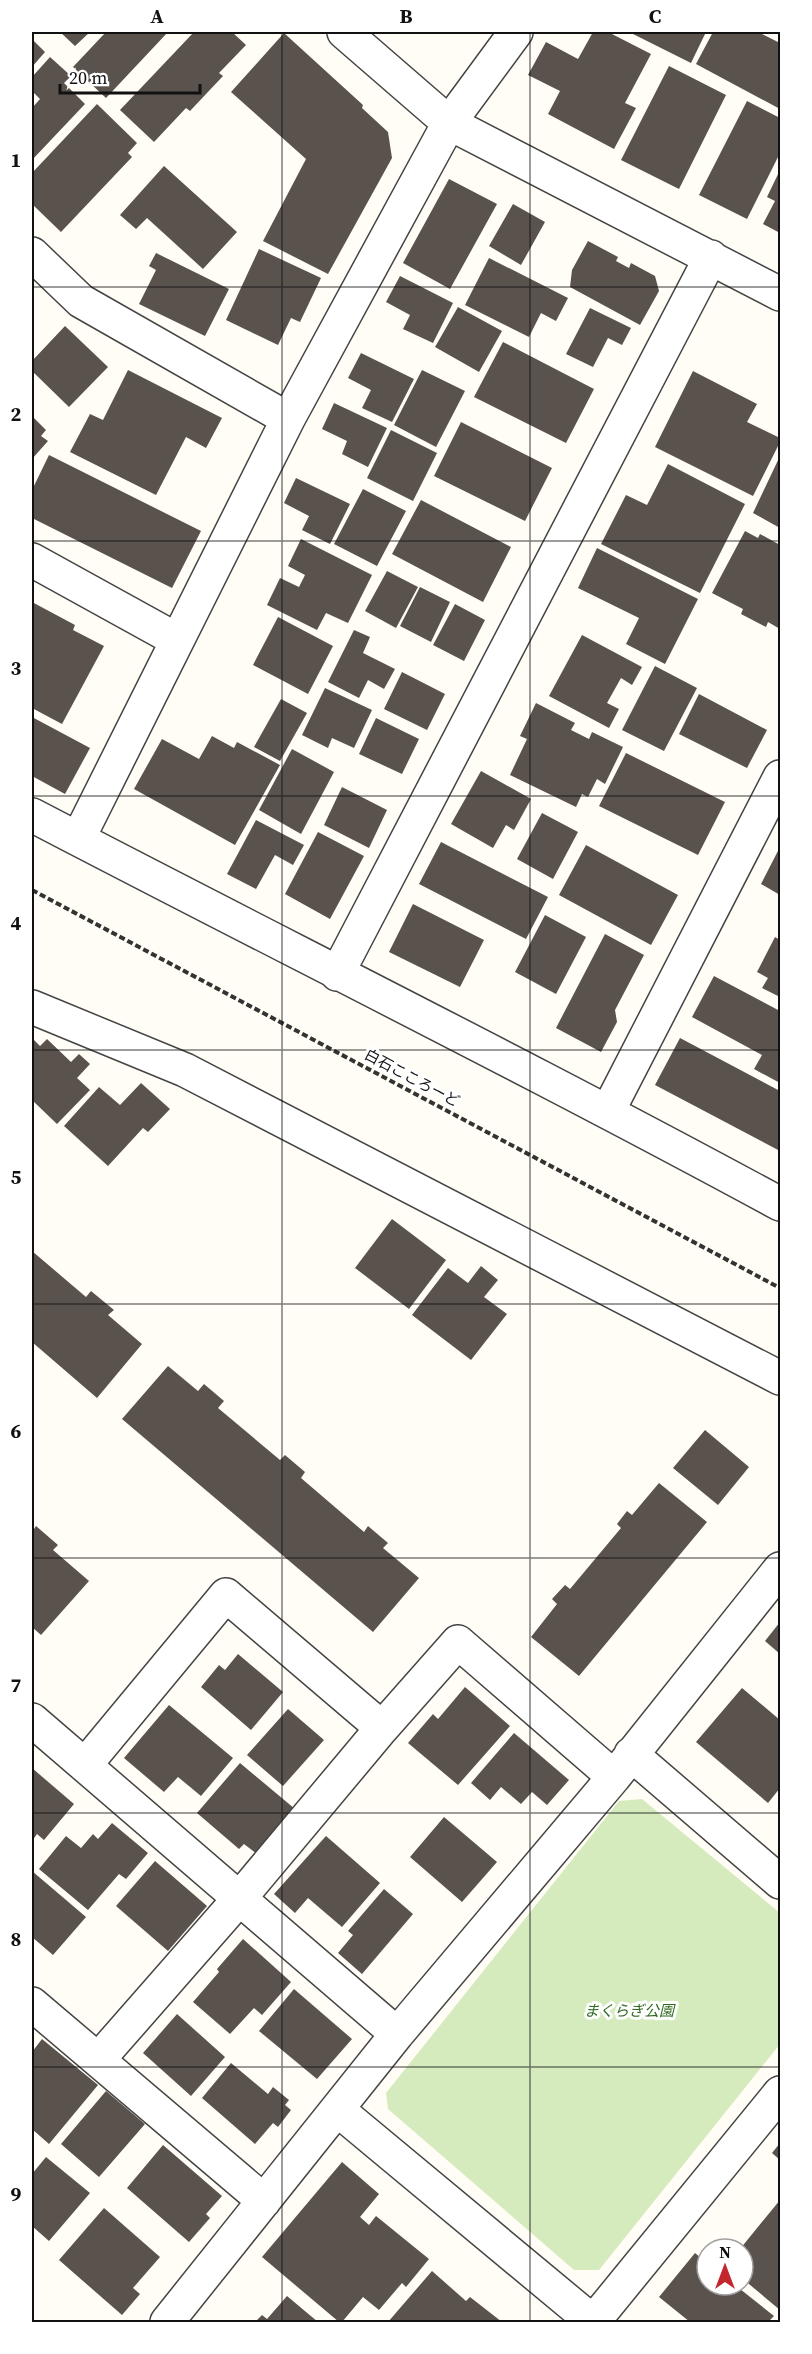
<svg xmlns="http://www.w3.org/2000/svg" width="812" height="2354" font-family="'Source Serif 4','Noto Sans JP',serif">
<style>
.green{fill:#d5ebbd}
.building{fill:#5a524d}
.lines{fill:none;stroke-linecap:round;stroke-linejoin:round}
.minor-casing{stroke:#444;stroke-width:36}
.path{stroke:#333;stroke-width:4;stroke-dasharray:6 3;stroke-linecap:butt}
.minor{stroke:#fff;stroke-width:33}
.grid{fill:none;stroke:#111;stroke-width:1.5;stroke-opacity:0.55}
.labels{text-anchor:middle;stroke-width:6;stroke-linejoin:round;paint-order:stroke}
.street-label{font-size:15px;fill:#111;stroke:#fff}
.park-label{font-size:15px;font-style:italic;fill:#2f6b1f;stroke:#fff}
.neatline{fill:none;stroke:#111;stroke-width:2}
.grid-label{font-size:20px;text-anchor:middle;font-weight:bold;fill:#111}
</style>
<rect width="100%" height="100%" fill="#fffdf5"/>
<path class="green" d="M642,1799L780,1913V2044L599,2270H574L388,2109L386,2093L619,1801Z"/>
<path class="building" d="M60,32H90L75,46Z
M106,32H168L106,98L73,67Z
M194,32H232L246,45L219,73L223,76L190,111L186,108L154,142L120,110Z
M593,32H608L651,54L625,103L636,108L614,149L548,114L560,91L528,75L546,42L578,59Z
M629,32H706L691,63Z
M713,32H758L780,43V109L696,64Z
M284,33L363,105L362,108L388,132L392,158L328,274L263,241L306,159L231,92Z
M32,39L45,52L32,67Z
M50,57L71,76L64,83L85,104L32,160V108L40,99L32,91V77Z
M669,66L726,95L679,189L621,160Z
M747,101L780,118V153L747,219L699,195Z
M97,104L137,143L128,153L132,157L61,232L32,204V173Z
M164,166L237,232L203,269L147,218L136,229L120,215Z
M780,170V233L763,224L775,201L767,197Z
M449,179L497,204L450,289L403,263Z
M513,204L545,222L521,265L489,246Z
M588,241L618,257L616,261L629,268L631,263L655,276L659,291L640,325L570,287L572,270Z
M259,249L321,278L300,322L291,318L278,345L226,320Z
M156,253L229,289L205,336L139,304L156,270L149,266Z
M489,258L568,298L556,321L541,313L529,337L465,305Z
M400,276L453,303L433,343L403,329L410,315L386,302Z
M458,307L502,331L479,372L435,347Z
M590,308L631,328L622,345L608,338L593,367L566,354Z
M65,326L108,367L69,407L32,371V361Z
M503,342L594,389L566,443L474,397Z
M361,353L414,379L392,422L362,408L371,390L348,378Z
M128,370L222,418L206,448L186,437L156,495L70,452L90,414L103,420Z
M422,370L465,391L436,447L394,425Z
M693,371L757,404L747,422L780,438V442L753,496L655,447Z
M334,403L387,428L368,467L342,454L347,441L322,429Z
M32,416L46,430L41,436L48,441L32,459Z
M461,422L552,468L525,521L434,476Z
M391,430L437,453L413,501L367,478Z
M49,455L201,531L172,588L32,518V490Z
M780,456V528L753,513Z
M668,464L745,504L700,593L601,544L626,495L647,505Z
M296,478L350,504L330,544L302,530L309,516L284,503Z
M363,489L406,511L377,566L334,544Z
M421,500L511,547L483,602L392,554Z
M745,531L758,538L760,534L780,545V629L768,622L766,627L741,614L743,609L712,593Z
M301,539L372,575L348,623L326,613L317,630L267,605L280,578L299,587L305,575L288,566Z
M597,548L698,599L665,664L626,644L639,618L578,588Z
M387,571L418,587L396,628L365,611Z
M420,587L450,602L431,642L400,626Z
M32,602L75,625L73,630L104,646L62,724L32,708Z
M455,604L485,620L464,661L433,645Z
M278,617L333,646L308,694L253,665Z
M354,630L370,637L363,653L395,669L384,689L368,680L359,698L328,682Z
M582,635L642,667L632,685L621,678L607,703L619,709L609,728L549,696Z
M655,666L697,688L664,751L622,730Z
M402,672L445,694L427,730L384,709Z
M325,688L372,710L354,748L332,738L328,748L302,735Z
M699,694L767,730L747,768L679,734Z
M281,699L307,713L280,761L254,747Z
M536,703L575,723L571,730L589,739L592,732L623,747L605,784L597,779L588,797L582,794L576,807L510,775L527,739L520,736Z
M32,717L90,748L65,794L32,776Z
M376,718L419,739L402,774L359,754Z
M212,736L234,748L237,742L280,765L235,845L134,789L162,739L199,759Z
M292,749L334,772L301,834L259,810Z
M626,753L725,802L698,855L599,806Z
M481,771L531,799L514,830L506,825L493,848L451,824Z
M342,787L387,810L369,848L324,825Z
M542,813L578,832L553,879L517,859Z
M256,820L304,845L293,865L275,855L256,889L227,874Z
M318,832L364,856L330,919L285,894Z
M441,842L548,897L526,939L419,884Z
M586,845L678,895L651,945L559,895Z
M780,847V895L761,884Z
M413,904L484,940L460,987L389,952Z
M545,915L586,937L556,994L515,972Z
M605,934L644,955L615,1010L617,1022L601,1052L556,1028Z
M775,937L780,940V997L762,988L768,978L757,972Z
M714,976L780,1011V1083L754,1069L762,1055L692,1017Z
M32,1038L40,1046L47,1039L71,1062L79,1054L90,1064L77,1078L90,1090L57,1124L32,1100Z
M680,1038L780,1091V1151L655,1085Z
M141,1083L170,1109L148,1132L143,1128L108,1166L64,1126L99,1087L120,1105Z
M392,1219L446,1260L409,1309L355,1268Z
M32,1251L86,1297L91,1291L114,1310L108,1315L142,1344L97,1398L32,1342Z
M481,1266L498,1280L484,1297L507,1314L471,1360L412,1315L448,1268L468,1283Z
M168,1366L198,1391L204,1384L224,1401L218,1408L280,1460L285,1455L305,1472L301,1478L364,1532L368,1526L388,1543L383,1548L419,1578L373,1632L122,1419Z
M705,1430L749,1467L718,1505L673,1468Z
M659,1483L707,1522L579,1676L531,1637L557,1604L552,1599L565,1585L570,1589L621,1528L617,1524L627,1511L632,1515Z
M36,1526L58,1545L53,1550L89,1581L41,1635L32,1627V1532Z
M780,1622V1654L765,1641Z
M238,1654L283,1692L251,1730L201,1687L219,1665L225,1670Z
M465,1687L510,1726L458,1785L408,1743L433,1714L438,1719Z
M742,1688L780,1720V1788L768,1803L696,1742Z
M169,1705L233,1758L201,1796L178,1777L164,1792L124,1758Z
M288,1709L324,1740L283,1786L247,1755Z
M514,1733L569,1780L547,1805L532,1792L521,1804L501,1787L490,1800L471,1783Z
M240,1763L295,1809L257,1854L244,1844L239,1849L197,1813Z
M32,1768L74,1804L44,1840L37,1834L32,1841Z
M444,1817L497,1862L462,1902L410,1857Z
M112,1823L148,1853L126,1879L119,1874L88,1910L39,1869L66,1836L81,1848L93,1834L98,1839Z
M326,1836L380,1883L342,1927L308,1898L295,1913L274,1894Z
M155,1861L207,1906L168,1951L116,1906Z
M32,1871L86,1917L53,1955L32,1937Z
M384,1889L413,1914L362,1974L338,1953L353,1935L348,1931Z
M243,1939L291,1982L262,2015L254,2008L230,2034L193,2002L219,1972L217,1969Z
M294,1989L352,2039L317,2079L259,2031Z
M177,2014L225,2057L191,2096L143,2053Z
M42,2039L98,2085L49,2144L32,2129V2052Z
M231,2063L268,2094L273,2087L289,2100L285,2105L291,2110L278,2127L273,2123L255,2144L202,2098Z
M106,2091L145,2124L99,2177L61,2144Z
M780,2143V2160L772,2153Z
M163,2145L222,2196L206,2214L210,2218L189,2242L127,2188Z
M46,2157L90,2193L49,2241L32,2226V2174Z
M342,2162L379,2194L360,2217L369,2225L376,2216L429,2259L406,2287L402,2283L379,2310L363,2297L342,2322H339L262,2257Z
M780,2200V2310L743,2279V2249H740Z
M104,2208L160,2257L133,2288L140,2294L122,2315L59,2260Z
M695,2253L707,2263V2285H735L774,2316L768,2322H690L659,2297Z
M432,2271L466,2301L470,2297L502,2322H388Z
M287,2296L318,2322H255L262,2315L267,2319Z"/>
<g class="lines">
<defs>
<path id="minor" d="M344,32L449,123L780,294
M32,254L81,301L288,419
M32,560L177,640
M32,815C281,945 533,1070 780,1204
M78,839L288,419L449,123L516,32
M337,974L711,257
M32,1007L185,1070L780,1378
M608,1111L780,777
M32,1720L397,2034
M631,1754L780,1882
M85,1765L226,1595L382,1728L458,1642L614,1777
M32,2004L264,2201
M98,2060L239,1899L382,1728
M338,2110L593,2322
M167,2322L397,2034L614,1777L780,1569
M593,2322L780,2093"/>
</defs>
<use href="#minor" class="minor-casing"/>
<path class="path" d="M32,890L780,1288"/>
<use href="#minor" class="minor"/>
</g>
<path class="grid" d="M282,32V2322M530,32V2322M32,287H780M32,541H780M32,796H780M32,1050H780M32,1304H780M32,1558H780M32,1813H780M32,2067H780"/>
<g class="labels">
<g class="street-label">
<text transform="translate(412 1078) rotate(28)" y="5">白石こころーど</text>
</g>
<g class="park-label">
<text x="629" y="2016">まくらぎ公園</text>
</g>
</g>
<rect width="812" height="2354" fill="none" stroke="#ffffff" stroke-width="66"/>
<g transform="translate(725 2267)"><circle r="28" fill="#ffffff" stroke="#a0a0a0" stroke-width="1.5"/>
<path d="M0-4.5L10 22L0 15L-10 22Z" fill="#c4262e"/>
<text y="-9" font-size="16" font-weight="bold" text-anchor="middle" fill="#111111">N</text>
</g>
<path d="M60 84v9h140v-9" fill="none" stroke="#111111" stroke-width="3"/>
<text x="69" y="84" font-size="18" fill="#111111" stroke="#ffffff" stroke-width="4.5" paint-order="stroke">20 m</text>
<rect x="33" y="33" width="746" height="2288" class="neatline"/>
<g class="grid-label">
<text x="157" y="23">A</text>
<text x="406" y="23">B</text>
<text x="655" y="23">C</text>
<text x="16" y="167">1</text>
<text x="16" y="421">2</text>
<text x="16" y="675">3</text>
<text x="16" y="930">4</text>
<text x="16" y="1184">5</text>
<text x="16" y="1438">6</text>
<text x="16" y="1692">7</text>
<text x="16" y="1946">8</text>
<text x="16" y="2201">9</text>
</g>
</svg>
